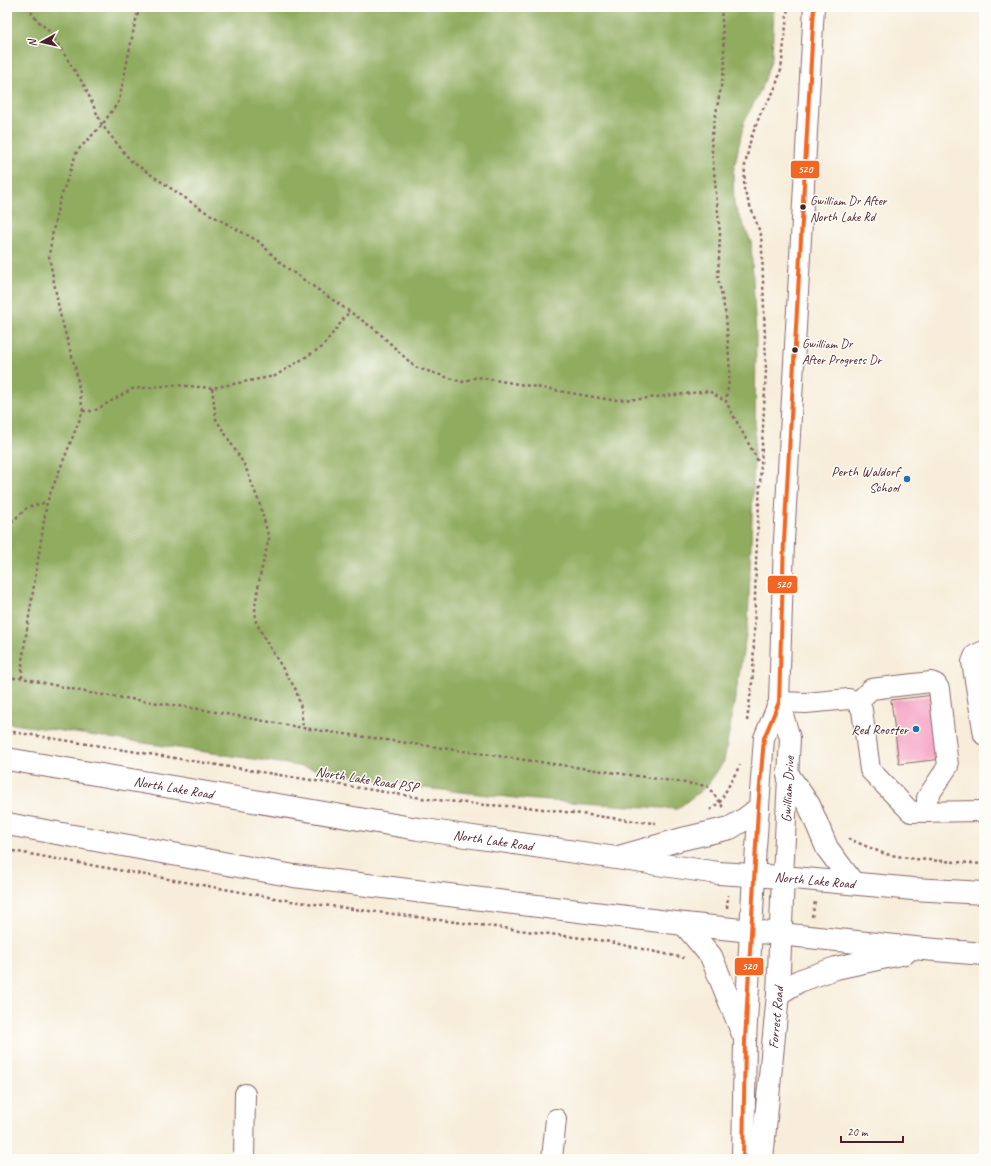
<svg xmlns="http://www.w3.org/2000/svg" width="991" height="1166" font-family="Caveat,sans-serif">
<style>
.forest{fill:#90ac5e;stroke:#6d6644}
.building{fill:#f6a5c6}
.lines{fill:none;stroke-linecap:round;stroke-linejoin:round}
.minor-casing{stroke:#876768;stroke-width:22}
.major-casing{stroke:#876768;stroke-width:24}
.path{stroke:#876768;stroke-width:2.5;stroke-dasharray:3 3;stroke-linecap:butt}
.minor{stroke:#fff;stroke-width:20}
.major{stroke:#fff;stroke-width:22}
.bus-1-casing{stroke:#fdfcf7;stroke-width:7}
.bus-1{stroke:#f26522;stroke-width:4}
.bus-dot{fill:#4a1f2b;stroke:#fdfcf7;stroke-width:1.5}
.poi-dot{fill:#1f6fb2;stroke:#fdfcf7;stroke-width:1.5}
.labels{text-anchor:middle;stroke-width:3;stroke-linejoin:round;paint-order:stroke}
.bus-label{font-size:13px;fill:#4a1f2b;stroke:#fdfcf7;text-anchor:start}
.poi-label{font-size:14px;fill:#4a1f2b;stroke:#fdfcf7;text-anchor:end}
.street-label{font-size:14px;fill:#4a1f2b;stroke:#fdfcf7}
.line-badge{stroke:#fdfcf7;stroke-width:1.5}
.badge-label{font-size:11px;text-anchor:middle;font-weight:bold;fill:#fff}
</style>
<rect width="100%" height="100%" fill="#fdfcf7"/>
<filter id="ink" filterUnits="userSpaceOnUse"><feTurbulence type="fractalNoise" baseFrequency=".025" numOctaves="2"/><feDisplacementMap in="SourceGraphic" scale="8" xChannelSelector="R" yChannelSelector="G"/><feConvolveMatrix kernelMatrix="1 2 1 2 8 2 1 2 1" color-interpolation-filters="sRGB"/></filter>
<filter id="wash" filterUnits="userSpaceOnUse"><feTurbulence type="fractalNoise" baseFrequency=".012" numOctaves="4" result="noise"/><feDisplacementMap in="SourceGraphic" scale="16" xChannelSelector="R" yChannelSelector="G"/><feGaussianBlur stdDeviation="0.9" result="paint"/><feColorMatrix in="noise" values="0 0 0 0 0 0 0 0 0 0 0 0 0 0 0 0 0 1.4 0 .05"/><feComposite in="paint" operator="in"/></filter>
<g filter="url(#wash)">
<rect width="100%" height="100%" fill="#f7edda"/>
<path class="forest" d="M7,7H774L772,58L763,85L744,122L733,173L734,205L751,241L756,336L755,435L748,624L724,761L707,786L677,809L535,800L423,788L287,764L7,723Z"/>
<g id="blocks">
<path class="building" d="M934,695L942,759L899,764L891,700Z"/>
</g>
</g>
<g filter="url(#ink)">
<use href="#blocks" fill-opacity="0" stroke="#876768" stroke-width="1"/>
<g class="lines">
<defs>
<g id="minor">
<path d="M984,651L975,655L972,662L984,735"/>
<path d="M779,702L806,703L849,699L858,702L862,710L870,770L911,812L984,811"/>
<path d="M858,702L871,689L931,682L936,684L939,689L948,766L927,798V812"/>
<path d="M754,875L764,738L779,702"/>
<path id="s1" d="M783,877L790,738L779,702L784,541L814,7"/>
<path d="M244,1159L245,1094"/>
<path d="M552,1159L556,1119"/>
</g>
<g id="major">
<path id="s2" d="M7,759L418,829L718,873L783,877L913,889L984,893"/>
<path d="M788,775L809,805L827,848L853,883"/>
<path d="M7,824L294,876L684,924L924,949L984,954"/>
<path d="M622,856L682,839L730,828L745,819L758,809"/>
<path d="M684,924L711,956L743,1034"/>
<path d="M778,994L799,981L836,968L905,953"/>
<path d="M743,1159L745,1041L754,875"/>
<path id="s3" d="M762,1159L778,994L783,877"/>
</g>
</defs>
<use href="#minor" class="minor-casing"/>
<use href="#major" class="major-casing"/>
<path class="path" d="M27,7L37,20L50,32L84,85L102,125L131,161L204,211L258,241L284,266L376,330L415,367L462,382L477,377L612,400L640,399L709,391L726,402
M721,7L725,65L711,140L720,234L718,278L726,316L730,372L726,402L759,463
M212,388L216,419L245,466L259,502L269,538L260,576L255,607L256,622L266,641L296,690L301,708L303,728
M83,411H94L132,389L175,385L212,388L275,376L322,347L349,312
M7,526L28,507L47,502
M7,678H22L90,693L199,709L303,728L707,786L720,802L723,808
M22,678V661L47,502L83,411L76,371L60,314L49,256L53,231L59,203L77,151L102,125L119,101L135,23L140,7
M747,721L753,675L756,560L766,370L762,249L761,235L744,190L745,165L751,138L761,112L774,91L781,70L788,7
M7,731L428,799L486,805L527,807L643,822L656,823
M710,810L720,802L740,765
M848,840L849,839L885,854L914,859L984,864
M7,850L291,901L605,941L684,958
M727,908L728,895
M812,917L815,902"/>
<use href="#minor" class="minor"/>
<use href="#major" class="major"/>
<defs>
<path id="bus-1" d="M743,1159L745,1041L758,809L764,738L779,702L784,541L814,7"/>
</defs>
<use href="#bus-1" class="bus-1-casing"/>
<use href="#bus-1" class="bus-1"/>
</g>
</g>
<g class="bus-dot">
<circle cx="803" cy="207" r="3.5"/>
<circle cx="795" cy="350" r="3.5"/>
</g>
<g class="poi-dot">
<circle cx="907" cy="479" r="4"/>
<circle cx="916" cy="729" r="4"/>
</g>
<g class="labels">
<g class="bus-label">
<text x="810" y="205">Gwilliam Dr After<tspan x="810" dy="16">North Lake Rd</tspan></text>
<text x="802" y="348">Gwilliam Dr<tspan x="802" dy="16">After Progress Dr</tspan></text>
</g>
<g class="poi-label">
<text x="899" y="476">Perth Waldorf<tspan x="899" dy="16">School</tspan></text>
<text x="908" y="734">Red Rooster</text>
</g>
<g class="street-label">
<text transform="translate(367 779) rotate(9)" y="5">North Lake Road PSP</text>
<text dy="5" stroke="none"><textPath href="#s2" startOffset="169">North Lake Road</textPath></text>
<text dy="5" stroke="none"><textPath href="#s1" startOffset="88">Gwilliam Drive</textPath></text>
<text dy="5" stroke="none"><textPath href="#s2" startOffset="493">North Lake Road</textPath></text>
<text dy="5" stroke="none"><textPath href="#s2" startOffset="817">North Lake Road</textPath></text>
<text dy="5" stroke="none"><textPath href="#s3" startOffset="142">Forrest Road</textPath></text>
</g>
</g>
<g class="line-badge">
<rect x="790" y="160" width="30" height="19" rx="4" fill="#f26522"/>
<rect x="767" y="575" width="31" height="19" rx="4" fill="#f26522"/>
<rect x="734" y="957" width="30" height="19" rx="4" fill="#f26522"/>
</g>
<g class="badge-label">
<text x="805" y="173">520</text>
<text x="783" y="588">520</text>
<text x="749" y="970">520</text>
</g>
<rect width="991" height="1166" fill="none" stroke="#fdfcf7" stroke-width="24"/>
<g transform="translate(42 42) rotate(262)" stroke="#fdfcf7" stroke-width="3" paint-order="stroke">
<path d="M0-3L7 15L0 10L-7 15Z" fill="#4a1f2b"/>
<text y="-6" font-size="11" font-weight="bold" text-anchor="middle" fill="#4a1f2b">N</text>
</g>
<path d="M841 1136v6h62v-6" fill="none" stroke="#4a1f2b" stroke-width="2"/>
<text x="847" y="1136" font-size="12" fill="#4a1f2b" stroke="#fdfcf7" stroke-width="3" paint-order="stroke">20 m</text>
</svg>
